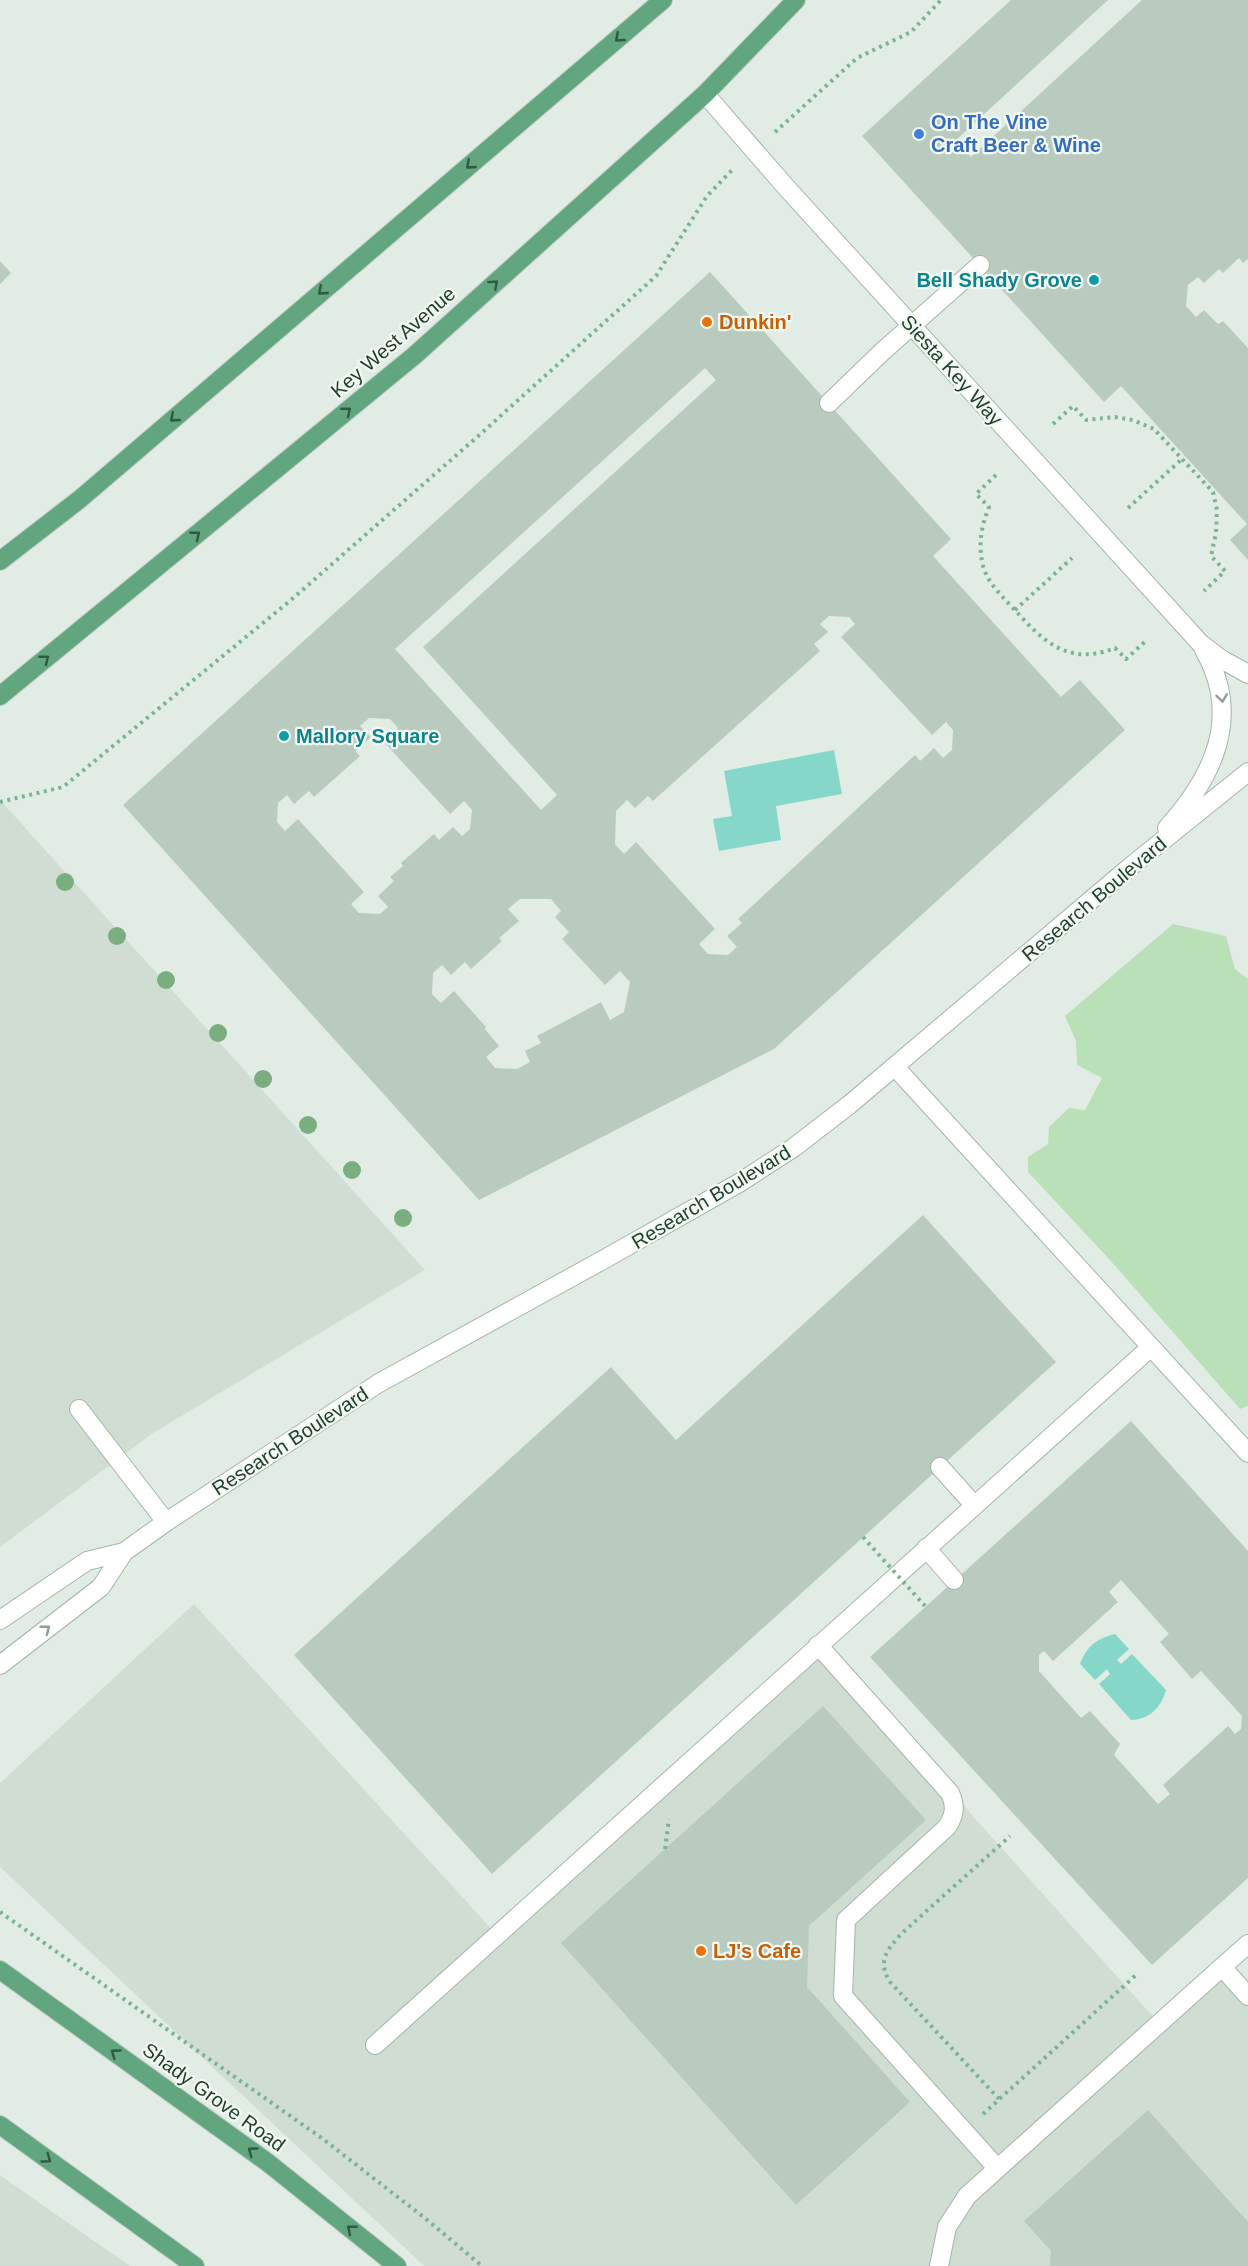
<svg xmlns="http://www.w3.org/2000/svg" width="1248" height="2266" font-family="Helvetica,sans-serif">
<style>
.built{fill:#cfddd2}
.green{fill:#bae0b8}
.water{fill:#84d7c9}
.building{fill:#b9cbbe;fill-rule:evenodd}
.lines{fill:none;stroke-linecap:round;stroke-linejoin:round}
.minor-tunnel{stroke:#bacabf;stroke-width:18;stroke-dasharray:18 9;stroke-linecap:butt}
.minor-casing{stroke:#a3b5a9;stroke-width:20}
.major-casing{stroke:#c0c9c4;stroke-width:20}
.path{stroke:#7eb392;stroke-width:4;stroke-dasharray:3 4.5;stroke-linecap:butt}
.minor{stroke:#fff;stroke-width:18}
.major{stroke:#61a67e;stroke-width:18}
.path-bridge{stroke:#7eb392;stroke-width:4;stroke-dasharray:3 4.5;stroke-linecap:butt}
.tree{fill:#7aae7e}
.oneway{stroke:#305940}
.oneway2{stroke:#8f9f96}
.shop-dot{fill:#3f7fe0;stroke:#f2f9f3;stroke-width:2}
.culture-dot{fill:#0f9aa8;stroke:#f2f9f3;stroke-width:2}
.food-dot{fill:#e8710a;stroke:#f2f9f3;stroke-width:2}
.labels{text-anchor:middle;stroke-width:4.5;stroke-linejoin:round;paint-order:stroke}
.shop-label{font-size:20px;font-weight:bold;fill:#366cbe;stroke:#f2f9f3;text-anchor:start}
.culture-label{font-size:20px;font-weight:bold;fill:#0d838f;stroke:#f2f9f3;text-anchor:end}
.food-label{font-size:20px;font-weight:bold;fill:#c56008;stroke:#f2f9f3;text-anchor:start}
.street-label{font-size:20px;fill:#1f3f2c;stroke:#f2f9f3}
</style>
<rect width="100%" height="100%" fill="#e1ede4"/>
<path class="built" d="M0,800L425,1270L153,1433L0,1547Z
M194,1604L497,1935L819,1645L1157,2021L1222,1963L1248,1992V2266H424L0,1867V1783Z
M0,2175L31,2197L130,2266H0Z"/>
<path class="green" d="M1173,924L1226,936L1235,969L1248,979V1406L1240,1409L1110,1260L1028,1172V1157L1048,1144L1049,1127L1069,1108L1085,1110L1102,1078L1077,1065L1076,1041L1065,1016Z"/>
<path class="water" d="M834,750L842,794L776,806L781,840L719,851L713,819L732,816L724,771Z
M1115,1634L1129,1649L1117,1660L1121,1664L1132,1654L1166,1690C1161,1708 1150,1719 1131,1720L1099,1684L1110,1674L1107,1669L1095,1680L1080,1664C1087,1646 1096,1639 1115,1634Z"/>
<path class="building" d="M1011,0H1108L956,140L971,157L1142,0H1248V259L1243,263L1239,258L1223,273L1219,269L1204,283L1198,277L1188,285L1186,306L1196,317L1204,310L1218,324L1223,321L1248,348V560L1230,540L1247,524L1121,386L1104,402L862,136Z
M0,261L11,273L0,284Z
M710,272L951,539L933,556L1061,697L1080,680L1125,730L774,1049L479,1200L123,805ZM705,368L716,380L423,647L557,795L541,810L395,649ZM829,616L849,617L855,624L841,637L932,735L946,722L953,730L952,750L943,758L934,748L920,761L915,755L738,919L742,923L727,936L737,947L728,955L708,954L699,944L715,929L636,842L624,854L615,844L616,811L627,800L635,808L648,796L653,801L820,651L814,644L828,632L820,624ZM369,718L390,719L398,728L383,741L450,814L464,801L472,810L470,829L462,836L453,827L439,840L434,834L401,863L403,866L390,877L394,881L378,896L388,907L380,914L359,913L351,904L364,892L298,819L285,831L277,822L278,803L287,795L294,804L309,791L314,797L360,756L355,751L371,737L360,726ZM520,899H551L561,911L555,917L569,932L562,939L605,985L620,971L630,982L624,1012L610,1020L601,1002L537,1036L541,1043L525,1051L530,1062L517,1069L495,1068L486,1057L499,1046L485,1029L486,1027L454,991L441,1003L432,994L433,973L442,965L451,975L465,962L471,969L502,941L499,938L519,921L508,909Z
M923,1215L1056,1362L492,1874L294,1655L611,1367L676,1440Z
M1131,1421L1248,1551V1878L1152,1965L870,1657ZM1121,1580L1169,1634L1160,1642L1192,1679L1201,1671L1242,1716L1241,1729L1235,1734L1228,1726L1163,1785L1170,1794L1158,1804L1114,1755L1120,1744L1090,1711L1081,1718L1039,1671V1655L1044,1651L1053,1661L1118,1602L1109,1592Z
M823,1706L926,1820L809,1926L807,1987L910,2102L796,2205L561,1943Z
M1148,2110L1248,2222V2266H1050L1051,2251L1024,2221Z"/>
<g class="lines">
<path class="minor-tunnel" d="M980,265L1078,173
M778,449L829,403"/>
<defs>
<path id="minor" d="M705,94L785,186L1201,644L1221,659L1248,674
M829,403L883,351L980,265
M1167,828C1214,776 1242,716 1204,650
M895,1067L1248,1453
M79,1409L166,1522
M940,1467L974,1505
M926,1548L954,1580
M0,1620L87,1561L124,1552
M818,1645L950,1793C956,1806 955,1815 947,1827L846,1920L843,1996L997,2168
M0,1665L101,1587L124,1552L166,1522L379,1383L601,1261L739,1183L793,1148L849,1105L1130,867L1248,772
M1248,1944L1222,1967L1248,1996
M375,2045L1151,1347
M939,2266L947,2227L967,2196L1222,1967"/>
<path id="major" d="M0,561L80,499L663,0
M0,696L415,355L705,94L796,0
M0,1970L267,2162L397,2266
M0,2125L195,2266"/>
</defs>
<use href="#minor" class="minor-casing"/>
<use href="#major" class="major-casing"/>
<path class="path" d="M775,132L857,58L911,32L941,0
M1053,424L1073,406L1086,420L1115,417L1133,420L1154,429L1213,492L1217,510L1216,533L1211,556L1225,571L1204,591
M996,475L976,494L989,507C981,527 978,545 983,566C988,583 1000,594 1012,607C1042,640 1067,667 1115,648L1126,659L1147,640
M1128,508L1182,459
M1015,610L1072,558
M0,802L63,787L291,600L476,438L656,276L707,196L733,169
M665,1849L669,1819
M0,1912L323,2139L426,2219L482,2266
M999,2099L890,1982C877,1961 887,1950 901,1934L1010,1836
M983,2114L1136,1975"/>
<use href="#minor" class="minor"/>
<use href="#major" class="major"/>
<path class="path-bridge" d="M863,1537L925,1606"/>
</g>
<g class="tree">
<circle cx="65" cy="882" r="9"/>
<circle cx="117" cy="936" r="9"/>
<circle cx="166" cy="980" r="9"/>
<circle cx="218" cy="1033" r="9"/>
<circle cx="263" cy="1079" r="9"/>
<circle cx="308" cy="1125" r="9"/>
<circle cx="352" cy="1170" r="9"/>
<circle cx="403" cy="1218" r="9"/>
</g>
<defs><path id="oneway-chevron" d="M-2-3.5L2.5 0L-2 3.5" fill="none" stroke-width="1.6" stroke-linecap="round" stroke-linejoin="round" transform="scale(1.5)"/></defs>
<g class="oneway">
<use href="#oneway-chevron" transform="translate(619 38) rotate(139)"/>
<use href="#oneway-chevron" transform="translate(470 165) rotate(139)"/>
<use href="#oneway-chevron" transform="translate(494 284) rotate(-42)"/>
<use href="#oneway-chevron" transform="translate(322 291) rotate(139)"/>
<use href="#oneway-chevron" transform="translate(347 411) rotate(-39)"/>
<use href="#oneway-chevron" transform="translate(174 418) rotate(139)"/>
<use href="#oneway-chevron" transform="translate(196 535) rotate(-39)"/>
<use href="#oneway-chevron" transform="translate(45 659) rotate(-39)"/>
<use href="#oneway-chevron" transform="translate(115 2053) rotate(-144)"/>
<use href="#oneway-chevron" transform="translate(252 2151) rotate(-144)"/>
<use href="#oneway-chevron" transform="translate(47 2159) rotate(36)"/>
<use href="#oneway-chevron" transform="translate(351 2229) rotate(-141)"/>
</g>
<g class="oneway2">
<use href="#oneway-chevron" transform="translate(1222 698) rotate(82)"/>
<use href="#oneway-chevron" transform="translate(46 1629) rotate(-38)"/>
</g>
<circle class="shop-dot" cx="919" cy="134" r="6"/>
<g class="culture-dot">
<circle cx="1094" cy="280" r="6"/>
<circle cx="284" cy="736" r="6"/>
</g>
<g class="food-dot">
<circle cx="707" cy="322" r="6"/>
<circle cx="701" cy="1951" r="6"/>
</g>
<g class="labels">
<g class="shop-label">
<text x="931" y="129">On The Vine<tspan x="931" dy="23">Craft Beer &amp; Wine</tspan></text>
</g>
<g class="culture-label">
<text x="1082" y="287">Bell Shady Grove</text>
<text x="296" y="743" text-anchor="start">Mallory Square</text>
</g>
<g class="food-label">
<text x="719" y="329">Dunkin'</text>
<text x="713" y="1958">LJ's Cafe</text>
</g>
<g class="street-label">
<text transform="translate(393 342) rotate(-41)" y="7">Key West Avenue</text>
<text transform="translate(952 370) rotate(48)" y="7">Siesta Key Way</text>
<text transform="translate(1094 899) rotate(-40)" y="7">Research Boulevard</text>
<text transform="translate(711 1197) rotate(-31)" y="7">Research Boulevard</text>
<text transform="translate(290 1441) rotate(-33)" y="7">Research Boulevard</text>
<text transform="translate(214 2097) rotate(36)" y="7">Shady Grove Road</text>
</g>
</g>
</svg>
